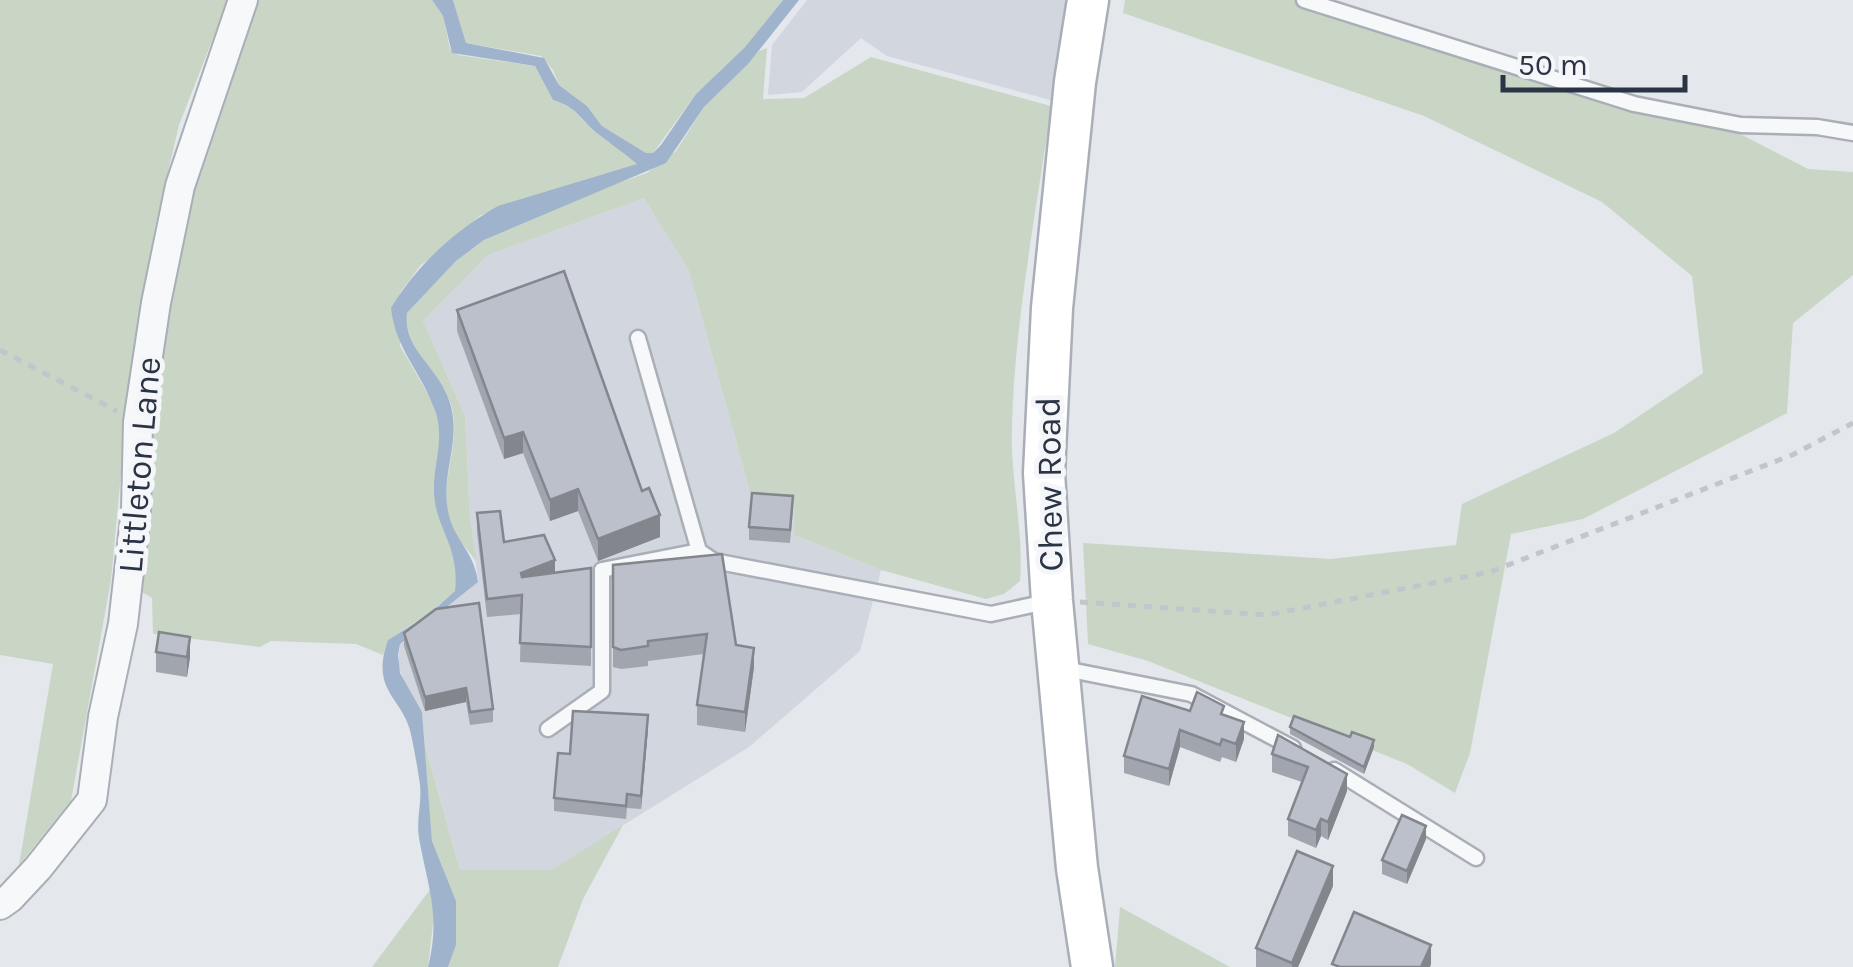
<svg xmlns="http://www.w3.org/2000/svg" width="1853" height="967" font-family="Karla,sans-serif">
<style>
.built{fill:#d2d6de}
.green{fill:#c9d6c5}
.water{fill:#9fb4cc}
.lines{fill:none;stroke-linecap:round;stroke-linejoin:round}
.service-casing{stroke:#a9aeb7;stroke-width:19}
.minor-casing{stroke:#a9aeb7;stroke-width:32}
.secondary-casing{stroke:#a9aeb7;stroke-width:45}
.path{stroke:#c2c5cb;stroke-width:5;stroke-dasharray:8 8;stroke-linecap:butt}
.service{stroke:#f7f8fa;stroke-width:14}
.minor{stroke:#f7f8fa;stroke-width:28}
.secondary{stroke:#fff;stroke-width:40}
.wall{fill:#a1a5ae}
.shaded-wall{fill:#83868d}
.building{fill:#bbc0ca;stroke:#83868d;stroke-width:2.5}
.labels{text-anchor:middle;stroke-width:10;stroke-linejoin:round;paint-order:stroke}
.street-label{font-size:35px;fill:#2b3445;stroke:#f4f6f9}
</style>
<rect width="100%" height="100%" fill="#e4e7ec"/>
<path class="built" d="M807,0H1072L1054,101L887,56L861,38L802,92L768,95L772,45Z
M644,198L689,271L752,499L796,505L794,535L881,570L860,651L749,747L551,870H460L424,740L422,712L406,687L398,665L400,644L478,581L470,517L465,416L423,321L488,255Z"/>
<path class="green" d="M0,0H228L179,125L155,227L128,399L111,580L71,801L19,865L53,664L0,655Z
M254,0H432L443,16L450,49L458,55L535,66L553,100C579,108 579,120 598,134C612,144 625,154 638,164L481,215L420,266L400,293V346L432,401L440,428L437,511L454,552L457,571L455,591L428,614L388,640L383,655L356,644L271,641L260,647L153,634L152,598L142,592C147,495 150,398 168,302C187,198 220,100 254,0Z
M453,0H783L745,47L696,94L653,153H646L602,126L587,106L559,85L553,70L541,56L466,43Z
M1125,0H1303L1711,119L1808,169L1853,172V275L1793,323L1787,413L1583,519L1511,534L1470,753L1455,793L1407,764L1148,661L1088,644L1083,543L1331,559L1456,545L1462,504L1614,433L1703,373L1692,276L1602,202L1424,116L1123,13Z
M767,48L763,99L804,98L871,57L1051,106C1037,209 1014,324 1012,427C1010,479 1024,529 1020,581L1004,594L986,599L881,570L794,535L795,505L752,499L689,271L644,198L488,255L423,321L465,416L470,517L476,561C469,551 459,541 453,530C434,490 462,448 452,408C443,372 403,351 407,313L456,261L484,240L609,186L647,173L676,151L704,107L759,51Z
M424,741L460,870H551L623,825L583,899L558,967H448L456,945V901L432,841Z
M432,887L434,915L428,967H372Z
M1120,907L1230,967H1115Z"/>
<path class="water" d="M432,0H453L466,43L544,58L559,85L587,106L602,126L646,153H653L661,145L696,94L745,47L783,0H799L748,64L704,107L666,163L484,240L456,261L407,313C403,348 435,365 447,395C465,437 440,469 448,511C453,540 474,550 478,582L400,644L398,655L400,673L422,712L432,841L456,901V945L448,967H428C441,915 428,888 419,838C416,820 422,802 420,785C418,770 415,754 412,739C405,696 369,694 388,640L428,615L455,591C460,546 436,530 434,493C433,462 446,438 434,408C421,372 395,348 391,308C417,265 454,231 498,206L637,164C624,153 611,144 598,134C579,119 579,108 553,100L535,66L452,53L443,16Z"/>
<g class="lines">
<defs>
<path id="service" d="M1304,0L1634,104L1741,125L1817,127L1853,133
M638,338L699,551L714,561L991,614L1046,602
M1060,668L1191,694L1293,748
M548,729L602,691V570L699,551
M1334,770L1476,858"/>
<path id="minor" d="M0,905L10,898L38,868L92,800L103,717L123,624L136,510L138,422L156,303L180,186L243,0"/>
<path id="secondary" d="M1088,0L1075,82L1052,308L1044,473L1052,601L1077,868L1092,967"/>
</defs>
<use href="#service" class="service-casing"/>
<use href="#minor" class="minor-casing"/>
<use href="#secondary" class="secondary-casing"/>
<path class="path" d="M0,350L117,411
M1080,602L1267,615L1490,572L1792,455L1853,423"/>
<use href="#service" class="service"/>
<use href="#minor" class="minor"/>
<use href="#secondary" class="secondary"/>
</g>
<path class="wall" d="M457,310L642,491L660,537L598,561L578,511L550,521L523,453L504,459L457,331Z
M793,509L790,543L749,540V527Z
M477,513L504,542L555,573L591,568V666L520,662L521,614L487,617L477,532Z
M613,565L736,645L754,667L745,732L697,725V705L704,654L648,661V666L621,669L613,667Z
M404,633L493,709V722L470,725L466,702L425,711L404,646Z
M156,652L190,657L187,677L156,672Z
M1190,711L1224,715L1244,739L1236,762L1222,757L1220,762L1180,747L1169,786L1124,773V756Z
M1290,727L1374,747L1364,774L1290,734Z
M648,728L641,809L627,808L626,819L554,811V798L570,754Z
M1278,735L1347,791L1328,840L1321,836L1316,848L1288,836V819L1302,782L1272,772V754Z
M1426,839L1407,884L1382,874V860Z
M1333,886L1298,967H1256V948Z"/>
<path class="shaded-wall" d="M523,432V453L504,459V438Z
M578,489V511L550,521V500Z
M660,515V537L598,561V539Z
M555,560V578L521,591V573Z
M190,637V657L187,677V657Z
M754,648V667L745,732V712Z
M466,688V702L425,711V697Z
M648,715V728L641,809V796Z
M1244,722V739L1236,762V744Z
M1180,730V747L1169,786V769Z
M1374,740V747L1364,774V767Z
M1347,774V791L1328,840V822Z
M1321,819V836L1316,848V830Z
M1426,826V839L1407,884V871Z
M1333,866V886L1298,967H1292V963Z
M1431,945V964L1430,967H1421Z"/>
<path class="building" d="M564,271L642,491L649,488L660,515L598,539L578,489L550,500L523,432L504,438L457,310Z
M752,493L793,496L790,530L749,527Z
M500,511L504,542L544,535L555,560L521,573L522,577L591,568V647L520,643L522,595L487,599L477,513Z
M722,554L736,645L754,648L745,712L697,705L707,634L648,641V646L621,650L613,647V565Z
M479,603L493,709L470,712L466,688L425,697L404,633L436,609Z
M159,632L190,637L187,657L156,652Z
M1197,692L1224,706L1221,714L1244,722L1236,744L1222,739L1220,745L1180,730L1169,769L1124,756L1142,696L1190,711Z
M573,711L648,715L641,796L627,794L626,806L554,798L558,753L570,754Z
M1294,716L1350,737L1352,732L1374,740L1364,767L1290,727Z
M1278,735L1347,774L1328,822L1321,819L1316,830L1288,819L1308,767L1272,754Z
M1402,815L1426,826L1407,871L1382,860Z
M1297,851L1333,866L1292,963L1256,948Z
M1354,912L1431,945L1421,967H1340L1332,964Z"/>
<g class="labels">
<g class="street-label">
<text transform="translate(139 465) rotate(-85)" y="12">Littleton Lane</text>
<text transform="translate(1049 484) rotate(-91)" y="12">Chew Road</text>
</g>
</g>
<path d="M1503 75v15h182v-15" fill="none" stroke="#2b3445" stroke-width="5"/>
<text x="1518" y="75" font-size="30" fill="#2b3445" stroke="#f4f6f9" stroke-width="8" paint-order="stroke">50 m</text>
</svg>
